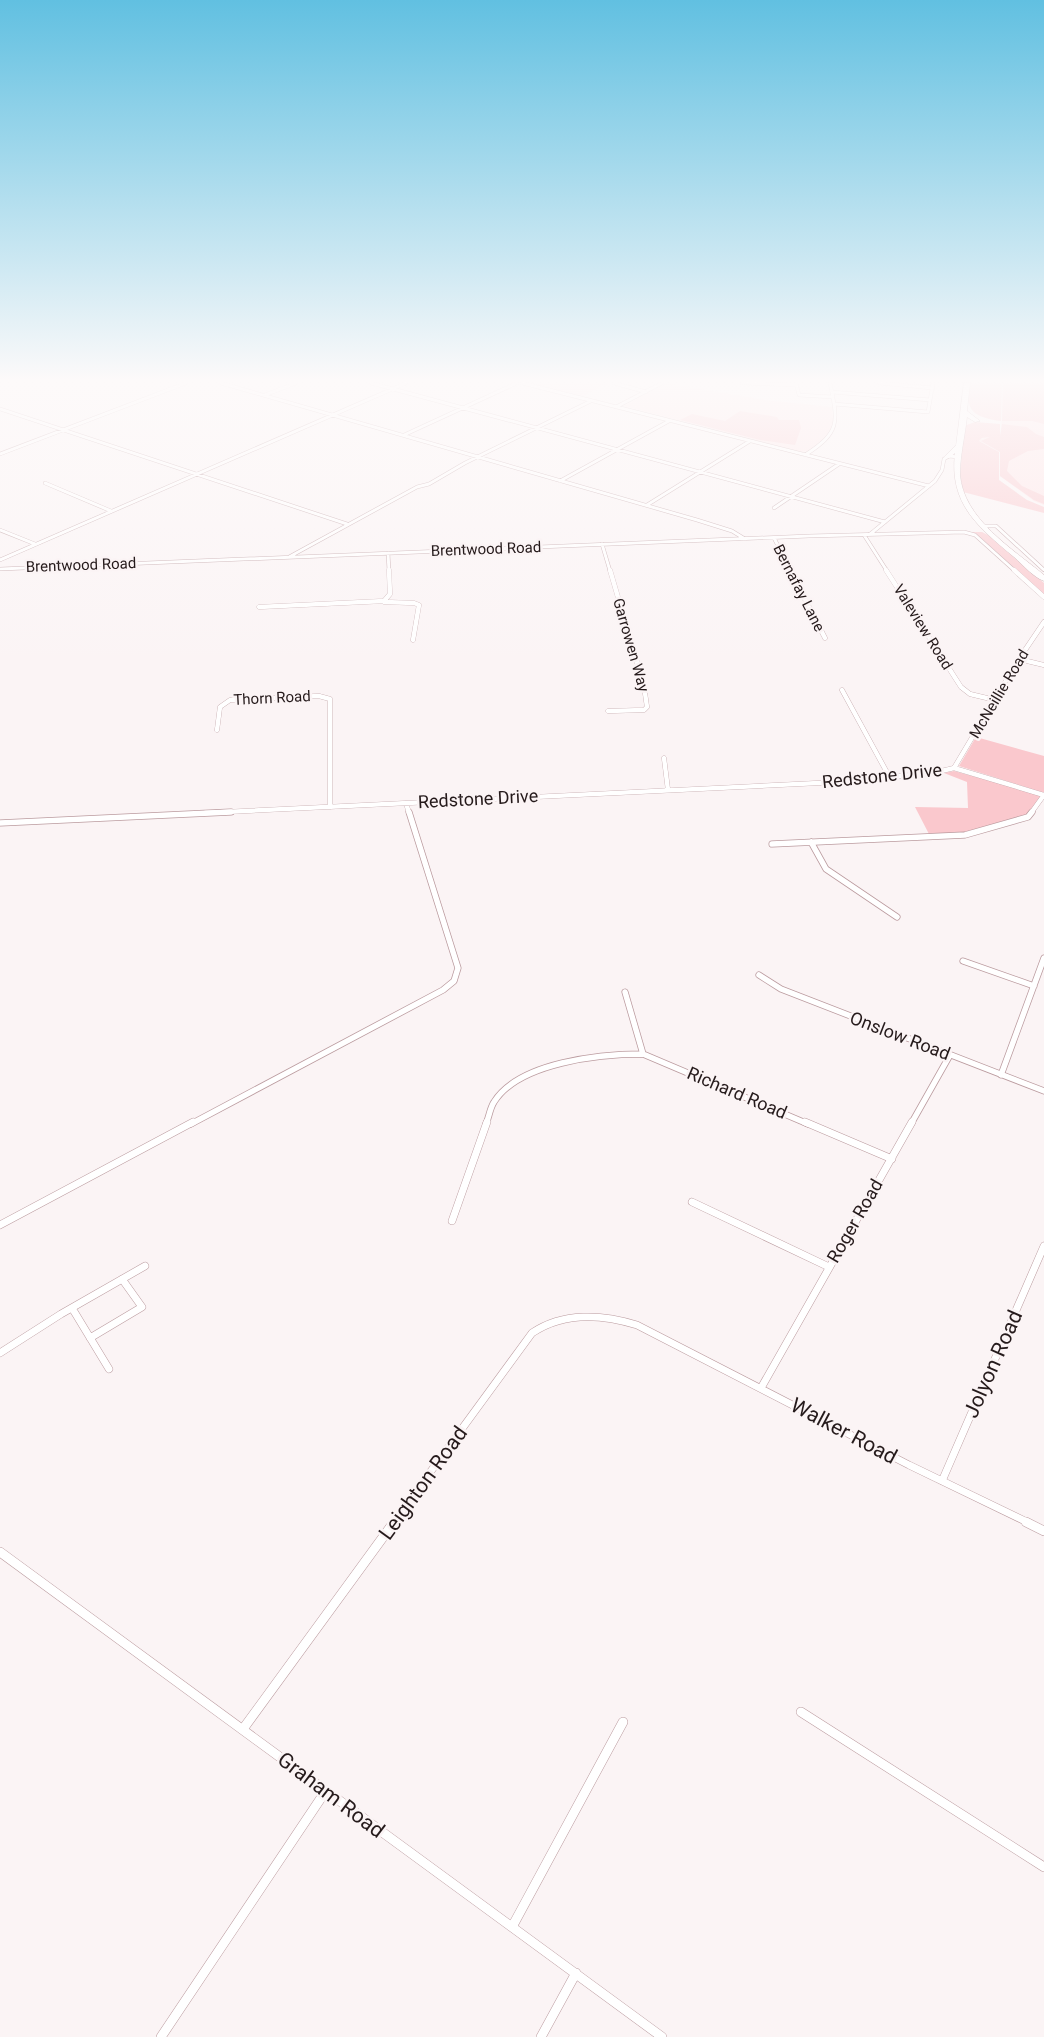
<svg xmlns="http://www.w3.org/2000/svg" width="1044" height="2037" font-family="Roboto,sans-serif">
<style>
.built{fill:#fee4e6}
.green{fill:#fac8cd}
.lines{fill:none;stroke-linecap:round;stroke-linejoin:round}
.street-far4-casing{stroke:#bb9b9f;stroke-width:4}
.street-far3-casing{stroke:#bb9b9f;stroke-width:5}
.street-far2-casing{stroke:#bb9b9f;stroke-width:7}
.street-far1-casing{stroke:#bb9b9f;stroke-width:8}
.street-casing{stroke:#bb9b9f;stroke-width:10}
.highway-casing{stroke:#bb9b9f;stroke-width:1}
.street-far4{stroke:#fff;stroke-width:3}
.street-far3{stroke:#fff;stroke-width:4.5}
.street-far2{stroke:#fff;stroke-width:5.5}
.street-far1{stroke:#fff;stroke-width:7}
.street{stroke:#fff;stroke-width:9}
.highway{fill:#fff;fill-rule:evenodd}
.labels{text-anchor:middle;stroke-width:5;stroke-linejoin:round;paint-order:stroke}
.far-street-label{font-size:15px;fill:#251a1b;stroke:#fbf4f5}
.street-label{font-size:18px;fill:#251a1b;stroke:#fbf4f5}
.near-street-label{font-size:21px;fill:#251a1b;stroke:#fbf4f5}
</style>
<rect width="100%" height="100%" fill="#fbf4f5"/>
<path class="built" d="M530,383H608L583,396Z
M666,383L765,400L832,407L833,420L829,438L808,451L801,452L624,406Z
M1003,383H1044V505L1034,501L1000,476V452L979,441L983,438L1001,435Z"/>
<path class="green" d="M969,383H1002L1001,421C973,417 965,411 969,383Z
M1003,383H1044V424L1032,421H1002Z
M740,411L777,417L779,420H799L801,428L795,445L760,440L680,420L692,414L725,421Z
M975,422L1000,424V436L1002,424L1027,427L1036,434L1044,437V449L1028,451L1009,461L1007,471L1022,486L1044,496V504L1034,500L1000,476V452L981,441L990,437L982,438L979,441L999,452V480L1027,500L1044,507V513L963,492L960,477L964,426Z
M969,532H982L990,536L1044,583V596Z
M976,737L1044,756V793L959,766Z
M954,771L1038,794L1040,797L1034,809L1023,818L956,834L930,836L915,807L968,808L967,782L944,773Z"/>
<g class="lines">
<defs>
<path id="street-far4" d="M221,383L697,520L732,531L745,539
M371,383L885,522
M522,383L929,486
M614,383L646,392
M742,383L796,385
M796,383L799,395L833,397
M879,383L933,388
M832,392L930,400
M265,395L296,383
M834,404L928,412L933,383
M616,407L662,383
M0,409L347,524
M404,435L517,383
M0,454L186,383
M805,455C841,432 838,422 830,383
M560,481L669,421
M45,483L111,511
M647,505L750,441
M774,508L839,464
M984,526H996L1044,570
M0,530L35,544
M864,535L887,571
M869,535L935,481L942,470L944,459L949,456L958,457
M774,538L791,571
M602,544L610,571
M388,553L389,571
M289,557L417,487L429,484L465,463L591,401
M0,560L406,383
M0,569L809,536L964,532L975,535L1015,571"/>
<path id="street-far3" d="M790,570L825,638
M886,570L961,687L970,694L995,700
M1014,570L1044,597
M384,602L414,603L419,605L413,640
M259,607L384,601L390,594L389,570
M1019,659L1044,665
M842,690L890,778
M608,711L644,710L647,707L644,686L610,570
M217,730L220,707L230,700L319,696L330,699V807
M664,758L668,790
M954,768L1019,659L1044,622
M954,768L1044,795
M406,803L409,813
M205,813L839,782L933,773L954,768
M1031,813L1044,795"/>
<path id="street-far2" d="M0,823L231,812
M811,842L826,869L897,917
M772,844L965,835L1028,817L1032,812
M963,961L1034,986
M759,975L781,989L1044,1091
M625,992L643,1054L808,1124
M1001,1075L1044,958
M191,1124L443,990L454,981L458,968L409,812
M486,1124C489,1117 490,1108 494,1102C519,1062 601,1054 643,1054
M911,1124L950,1055"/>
<path id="street-far1" d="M805,1122L892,1159
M692,1202L829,1267
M452,1221L487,1122
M0,1225L193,1122
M72,1308L109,1369
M90,1338L142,1307L122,1279
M0,1353L61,1314L145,1266
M761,1388L912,1122
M942,1481L1044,1246
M393,1523L532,1333C563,1312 602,1314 637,1325L909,1465L1029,1523"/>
<path id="street" d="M1026,1522L1044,1531
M0,1552C221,1713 441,1876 662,2037
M801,1712L1044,1867
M243,1729L394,1522
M512,1927L623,1722
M161,2037L325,1792
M541,2037L576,1973"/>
<path id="highway" d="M964,383H970L967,411L980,421L975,422L967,417C965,436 960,455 960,474C963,519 1013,549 1044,575V581C1033,577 1023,565 1014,557C978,527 949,504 955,453L949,458L944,457L956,445Z"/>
</defs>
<use href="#street-far4" class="street-far4-casing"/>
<use href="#street-far3" class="street-far3-casing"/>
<use href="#street-far2" class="street-far2-casing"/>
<use href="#street-far1" class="street-far1-casing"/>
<use href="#street" class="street-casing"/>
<use href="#highway" class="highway-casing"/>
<use href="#street-far4" class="street-far4"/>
<use href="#street-far3" class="street-far3"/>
<use href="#street-far2" class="street-far2"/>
<use href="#street-far1" class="street-far1"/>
<use href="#street" class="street"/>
<use href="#highway" class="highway"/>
</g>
<linearGradient id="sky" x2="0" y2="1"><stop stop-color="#61c0e1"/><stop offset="0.57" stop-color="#fdfafa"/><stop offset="1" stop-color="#fdfafa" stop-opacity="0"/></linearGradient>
<rect width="1044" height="668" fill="url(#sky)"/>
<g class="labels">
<g class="far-street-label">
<text transform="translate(486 549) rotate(-2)" y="5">Brentwood Road</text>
<text transform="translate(81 565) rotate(-2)" y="5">Brentwood Road</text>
<text transform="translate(799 588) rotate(63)" y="5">Bernafay Lane</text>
<text transform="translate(923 627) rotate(58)" y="5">Valeview Road</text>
<text transform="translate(631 645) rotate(74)" y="5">Garrowen Way</text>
<text transform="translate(999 694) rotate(-59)" y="5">McNeillie Road</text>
<text transform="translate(272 698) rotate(-3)" y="5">Thorn Road</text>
</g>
<g class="street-label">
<text transform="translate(882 776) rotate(-6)" y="6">Redstone Drive</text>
<text transform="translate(478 799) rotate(-3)" y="6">Redstone Drive</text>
<text transform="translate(900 1036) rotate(21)" y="6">Onslow Road</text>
<text transform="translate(737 1093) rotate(23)" y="6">Richard Road</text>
<text transform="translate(855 1221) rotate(-60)" y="6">Roger Road</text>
</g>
<g class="near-street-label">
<text transform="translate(993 1364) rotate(-66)" y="7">Jolyon Road</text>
<text transform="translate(844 1431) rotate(28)" y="7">Walker Road</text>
<text transform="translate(423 1483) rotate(-54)" y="7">Leighton Road</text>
<text transform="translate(331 1795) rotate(37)" y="7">Graham Road</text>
</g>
</g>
</svg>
